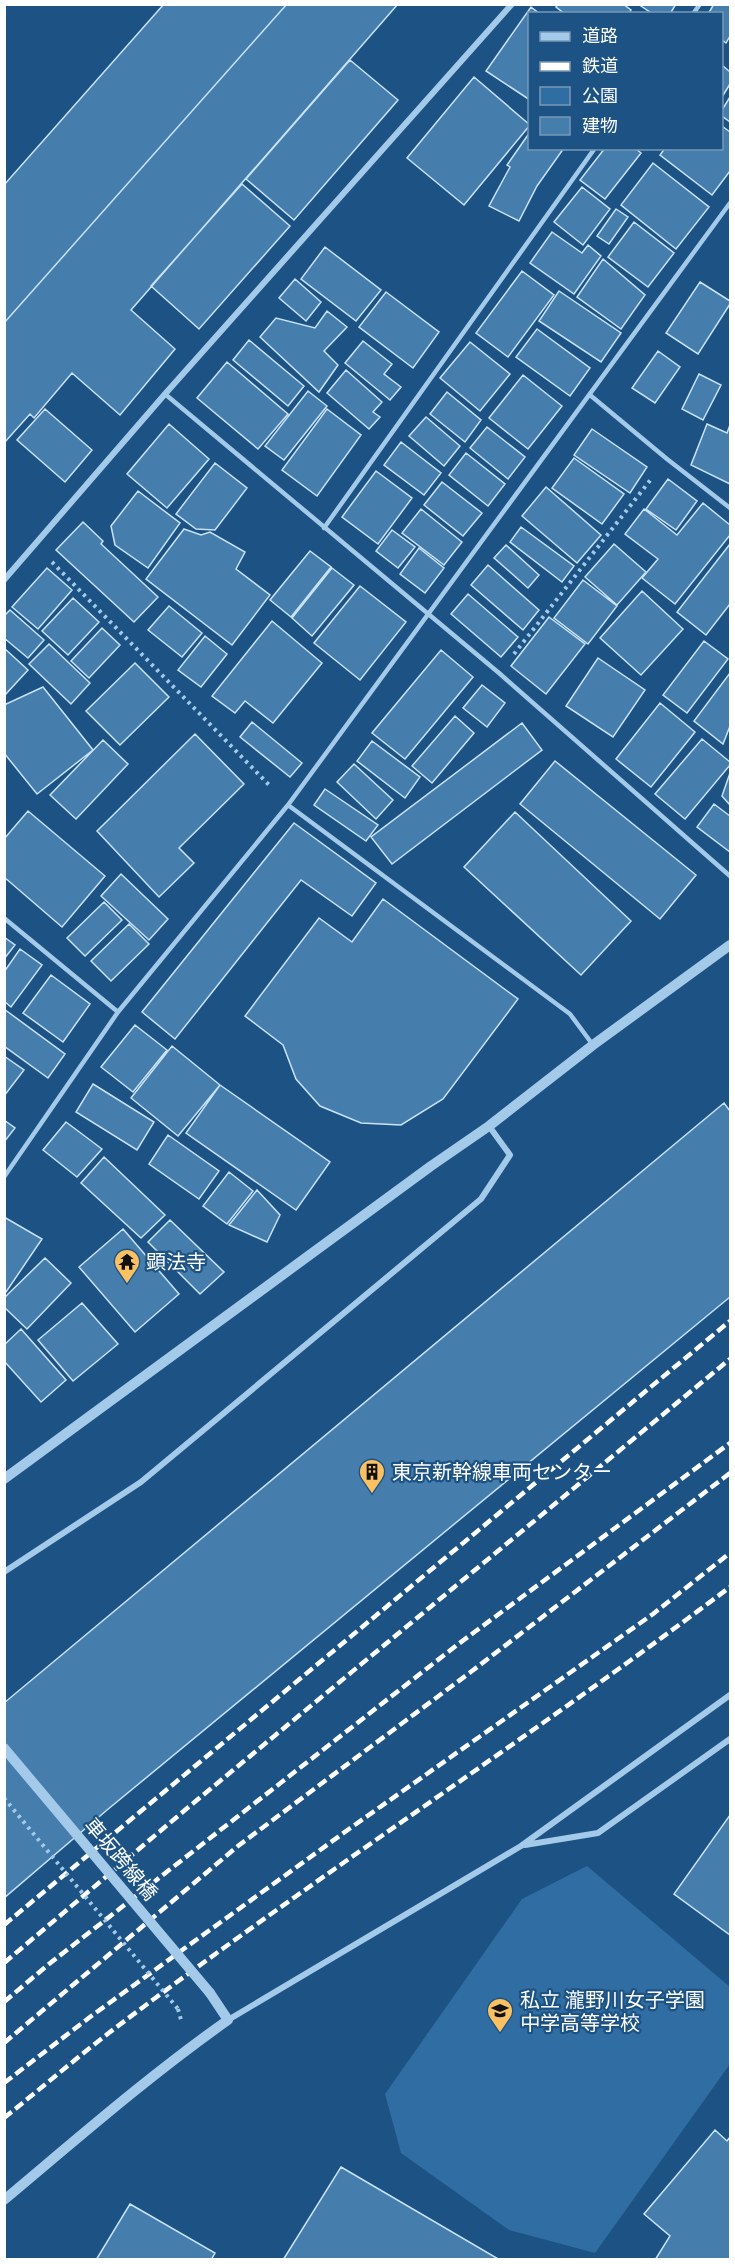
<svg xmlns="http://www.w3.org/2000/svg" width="735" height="2264" font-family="'IBM Plex Sans','Noto Sans JP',sans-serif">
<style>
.green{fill:#306da2}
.building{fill:#457dad;stroke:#c8e2f8;stroke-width:1.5}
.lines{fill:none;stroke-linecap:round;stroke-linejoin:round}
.path{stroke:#a4caea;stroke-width:4;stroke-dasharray:3 4.5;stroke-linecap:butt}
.service{stroke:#a4caea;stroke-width:4.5}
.minor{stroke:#a4caea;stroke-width:6}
.tertiary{stroke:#a4caea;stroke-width:10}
.rail{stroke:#fff;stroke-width:4.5;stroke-dasharray:10 4.5;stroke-linecap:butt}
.path-bridge{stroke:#a4caea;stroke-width:4;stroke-dasharray:3 4.5;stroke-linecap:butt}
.tertiary-bridge{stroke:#a4caea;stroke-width:10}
.labels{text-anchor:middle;stroke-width:4.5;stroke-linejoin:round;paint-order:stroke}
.poi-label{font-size:20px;fill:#fff;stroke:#1d5384;text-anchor:start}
.street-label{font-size:20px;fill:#fff;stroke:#1d5384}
</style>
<rect width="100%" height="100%" fill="#1d5384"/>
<path class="green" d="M587,1866L730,1987V2064L595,2253L509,2230L401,2153L385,2094L522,1899Z"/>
<path class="building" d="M164,4H287L4,323V185Z
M287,4H398L131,310L175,349L120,415L72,373L34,418L30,414L4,443V323Z
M558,4H623L631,10L629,14H565L556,7Z
M638,4H676L670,14H653Z
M714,4H730V36L726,43L722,40V14H708Z
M531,7L540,14H530V100L486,71Z
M350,60L398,100L294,220L246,179Z
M722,65L730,72V84L722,97Z
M474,77L530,125L464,205L407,158Z
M730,97V122L722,116V110Z
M722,126L730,132V171L712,195L660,155L665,148H722Z
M530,132V148H564L537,186L519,221L489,206L510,167L507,165Z
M605,148H635L641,153L605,199L580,180Z
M653,163L709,207L676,249L621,205Z
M242,184L290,226L199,329L151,286Z
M582,187L610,209L583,245L554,222Z
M616,209L628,217L609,244L597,236Z
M634,222L674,253L648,287L608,257Z
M552,232L582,253L588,245L601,256L574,294L530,263Z
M325,247L381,290L356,321L301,279Z
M603,259L645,295L621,329L577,297Z
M522,271L554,295L508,357L476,333Z
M295,279L321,302L306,321L279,298Z
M700,282L730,301V304L698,354L666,333Z
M559,291L621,333L601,362L539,321Z
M386,292L439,332L413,368L359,327Z
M327,311L347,327L324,351L338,365L319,392L260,337L276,318L315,328Z
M537,329L590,368L570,396L516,357Z
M249,340L304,386L288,406L233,360Z
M363,341L392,364L384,374L401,387L390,400L345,363Z
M470,342L510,374L480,411L440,378Z
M658,351L680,367L655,403L632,388Z
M227,362L288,414L258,449L197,398Z
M346,370L382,402L373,412L380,417L369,429L327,393Z
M699,374L721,385L703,420L682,409Z
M523,375L562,406L528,449L489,418Z
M308,391L327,406L284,460L265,446Z
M447,392L481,420L465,442L430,414Z
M45,409L92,450L65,482L17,440Z
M327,409L361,435L317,496L282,470Z
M426,417L460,446L444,466L409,436Z
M169,424L209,459L167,508L127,474Z
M707,424L727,433L730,425V484L691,465Z
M487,427L525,457L508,479L470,448Z
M592,429L647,467L630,493L574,455Z
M401,442L441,473L424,495L384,465Z
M466,453L505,484L488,506L449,475Z
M574,458L624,494L602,524L552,488Z
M215,463L247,488L215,530L196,529L176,514Z
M376,471L412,498L378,544L342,517Z
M668,479L697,501L676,530L646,509Z
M442,482L482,513L463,536L424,505Z
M546,487L601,535L577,563L522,516Z
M138,491L180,523L148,568L115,545L111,526Z
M703,503L730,525V535L675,604L642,578L658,559L625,534L644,509L677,535Z
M421,509L462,542L444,565L402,533Z
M83,522L103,541L101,544L158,597L134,622L56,550Z
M521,527L574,566L562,582L510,542Z
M184,529L201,535L210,532L245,552L236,569L270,595L232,645L146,579Z
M392,530L415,547L398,568L376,551Z
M614,544L646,572L617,605L585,577Z
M730,544V604L706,635L677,612Z
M506,545L539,575L528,588L494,558Z
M419,548L444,568L425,593L400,574Z
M310,551L331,567L291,617L270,600Z
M488,565L539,610L523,630L471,585Z
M47,568L72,590L38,629L12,607Z
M332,568L354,585L312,636L292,618Z
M583,580L617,606L588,644L554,618Z
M360,586L406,622L360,680L314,643Z
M642,591L683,629L641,675L600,638Z
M468,594L518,637L501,657L451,614Z
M73,598L99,622L68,655L42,631Z
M169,606L202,633L182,657L148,630Z
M10,610L44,640L28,658L4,638V616Z
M549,617L585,644L546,694L511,666Z
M272,621L322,663L273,723L245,701L235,713L212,696Z
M102,628L120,645L89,678L71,661Z
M205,636L227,654L201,687L178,670Z
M704,641L728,659L687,713L663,695Z
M49,644L90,683L71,704L29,664Z
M4,648L28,670L4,696Z
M441,650L473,677L405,759L372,733Z
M598,658L645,690L613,737L566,706Z
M135,663L169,697L120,745L86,711Z
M730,673V726L723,744L694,721Z
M482,685L505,703L487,727L463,708Z
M43,687L93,750L37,794L4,753V705Z
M660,703L695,732L651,787L616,759Z
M455,716L474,733L432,783L412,766Z
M252,722L302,763L290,777L240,737Z
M522,723L542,750L392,864L371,837Z
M195,734L244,784L179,848L194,863L159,897L97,831Z
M702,739L730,762V765L685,819L655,794Z
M103,740L128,764L76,819L50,795Z
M372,741L420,777L405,798L357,761Z
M555,761L696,875L660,919L520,804Z
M354,764L393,800L376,819L337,782Z
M730,773V805L722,796Z
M325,789L378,825L366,841L314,805Z
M714,804L730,816V852L697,827Z
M28,811L105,876L62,927L4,877V839Z
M515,812L631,921L581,975L464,867Z
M294,823L376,883L352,916L301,880L175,1039L142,1012Z
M121,874L168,919L149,940L101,896Z
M383,899L518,999L443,1099L401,1125L361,1123L320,1106L296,1079L283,1045L245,1016L319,918L352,942Z
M104,902L122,920L85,956L67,938Z
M129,924L149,944L111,981L91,961Z
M4,937L15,945L4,959Z
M20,949L42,965L11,1007L4,1001V972Z
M51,975L90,1004L63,1042L23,1013Z
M4,1009L65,1054L48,1078L4,1046Z
M135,1025L167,1050L133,1092L101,1067Z
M172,1046L220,1085L178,1136L131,1098Z
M4,1056L24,1070L4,1096Z
M93,1084L154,1122L137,1150L76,1112Z
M220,1085L330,1162L296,1210L186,1133Z
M724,1103L730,1111V1297L107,1810L4,1898V1703Z
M4,1120L15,1128L4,1142Z
M66,1122L102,1149L77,1177L43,1150Z
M168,1135L219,1171L199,1199L149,1164Z
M104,1157L165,1215L141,1238L81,1183Z
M229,1172L253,1191L227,1224L203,1206Z
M257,1190L280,1215L267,1242L229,1225Z
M4,1217L42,1239L6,1292H4Z
M170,1220L224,1272L200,1294L148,1242Z
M123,1229L179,1294L135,1332L79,1267Z
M45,1258L71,1283L27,1329L4,1307V1298Z
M82,1303L118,1344L73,1381L38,1340Z
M21,1329L66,1380L41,1402L4,1361V1345Z
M730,1815V1935L674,1894Z
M715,2130L727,2141L730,2137V2260H655L670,2236L644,2214Z
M341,2167L500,2260H283Z
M130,2204L215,2253L211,2260H96Z"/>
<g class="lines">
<path class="path" d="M52,562L271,787
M514,654L652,478
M178,2009L181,2020"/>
<path class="service" d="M693,14L700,4
M165,394L499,673L730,876
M590,395L667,459L730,508
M324,528L595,148
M288,805L570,1014L593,1045
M4,918L118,1012
M4,1177L118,1012L288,805L730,203"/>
<path class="minor" d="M4,580L165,394L512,4
M4,1572L141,1482L481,1199L510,1155L489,1126
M525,1845L598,1833L730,1739
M228,2020L521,1846L730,1695"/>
<path class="tertiary" d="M4,1479L431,1166L489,1126L593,1045L730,945
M4,2200C78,2138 150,2075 228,2020L210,1993"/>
<path class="rail" d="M4,1925L730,1321
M4,1963L191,1805L730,1359
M4,2002L49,1964L457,1645L730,1443
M4,2043L238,1846L472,1671L730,1473
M4,2083L90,2017L349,1829L653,1614L730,1553
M4,2118C39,2090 74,2060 110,2032C313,1878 527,1740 730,1587"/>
<path class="path-bridge" d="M4,1798L178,2009"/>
<path class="tertiary-bridge" d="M4,1748L210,1993"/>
</g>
<defs>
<symbol id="temple-pin" viewBox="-11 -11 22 30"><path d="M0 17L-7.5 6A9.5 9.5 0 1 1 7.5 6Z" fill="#fac162" stroke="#1d5384"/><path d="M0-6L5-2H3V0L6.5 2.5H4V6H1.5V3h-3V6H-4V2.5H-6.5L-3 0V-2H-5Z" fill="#111"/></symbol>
<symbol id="building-pin" viewBox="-11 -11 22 30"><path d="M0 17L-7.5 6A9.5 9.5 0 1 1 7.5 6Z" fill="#fac162" stroke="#1d5384"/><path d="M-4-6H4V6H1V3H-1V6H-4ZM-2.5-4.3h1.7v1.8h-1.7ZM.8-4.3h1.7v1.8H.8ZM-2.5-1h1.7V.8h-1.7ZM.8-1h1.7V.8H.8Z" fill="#111"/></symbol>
<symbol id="school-pin" viewBox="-11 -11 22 30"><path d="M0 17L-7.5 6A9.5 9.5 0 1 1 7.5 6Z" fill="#fac162" stroke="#1d5384"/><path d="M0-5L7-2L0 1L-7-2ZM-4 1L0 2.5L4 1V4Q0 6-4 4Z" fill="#111"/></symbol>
</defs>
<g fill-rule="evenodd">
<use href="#temple-pin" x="112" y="1247" width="30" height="40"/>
<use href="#building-pin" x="357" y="1457" width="30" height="40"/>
<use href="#school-pin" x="485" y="1996" width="30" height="40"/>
</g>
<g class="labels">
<g class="poi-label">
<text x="146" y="1269">顕法寺</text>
<text x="392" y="1479">東京新幹線車両センター</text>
<text x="520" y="2007">私立 瀧野川女子学園<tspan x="520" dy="23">中学高等学校</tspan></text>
</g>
<g class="street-label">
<text transform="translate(121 1859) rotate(50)" y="7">車坂跨線橋</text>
</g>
</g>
<rect width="735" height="2264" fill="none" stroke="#ffffff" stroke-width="12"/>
<rect x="528" y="12" width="195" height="138" fill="#1d5384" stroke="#7798b5" stroke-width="1.5"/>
<rect x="540" y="32" width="30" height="9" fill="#a4caea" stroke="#7798b5" stroke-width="1.5"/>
<text x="582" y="42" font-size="18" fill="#ffffff">道路</text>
<rect x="540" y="62" width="30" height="9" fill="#ffffff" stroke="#7798b5" stroke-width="1.5"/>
<text x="582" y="72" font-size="18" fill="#ffffff">鉄道</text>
<rect x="540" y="87" width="30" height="18" fill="#306da2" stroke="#7798b5" stroke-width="1.5"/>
<text x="582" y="102" font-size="18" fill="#ffffff">公園</text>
<rect x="540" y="117" width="30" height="18" fill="#457dad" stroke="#7798b5" stroke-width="1.5"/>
<text x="582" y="132" font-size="18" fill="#ffffff">建物</text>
</svg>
